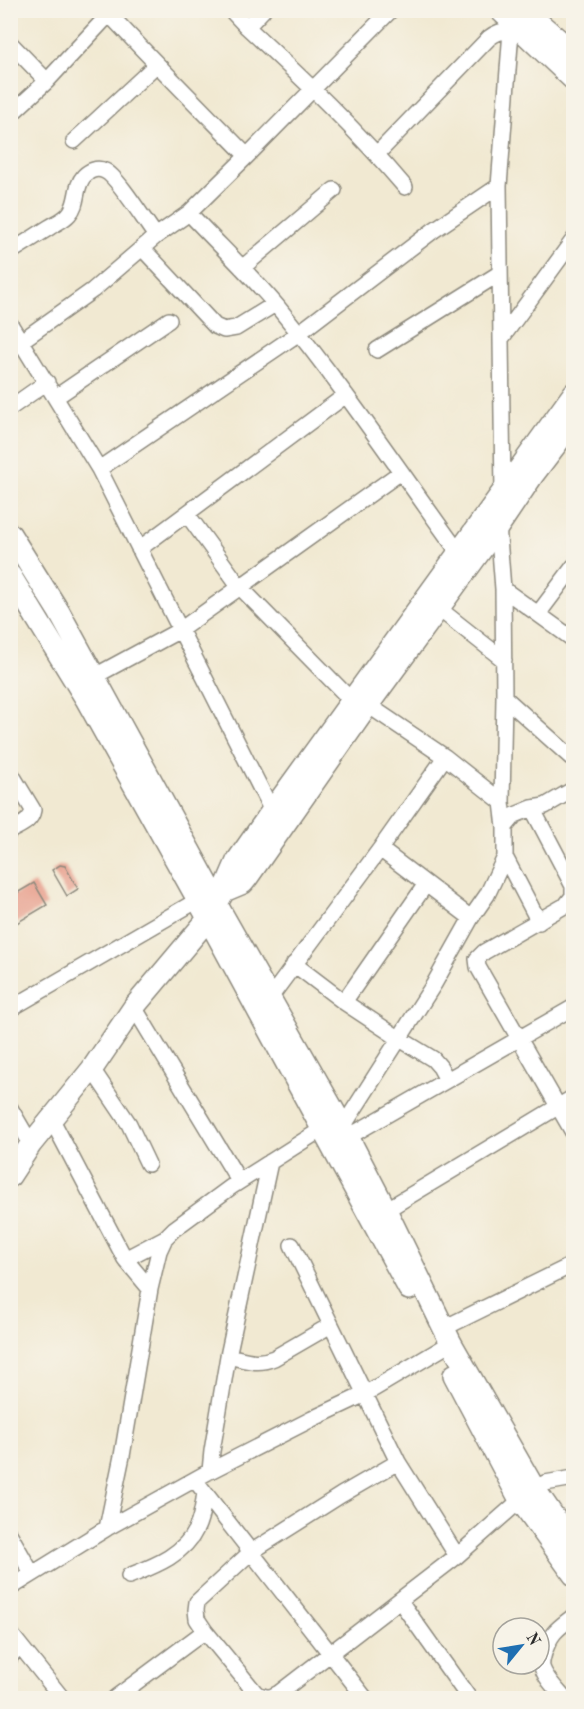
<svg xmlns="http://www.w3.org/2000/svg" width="584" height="1709" font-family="'Old Standard TT',serif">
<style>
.building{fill:#e69784}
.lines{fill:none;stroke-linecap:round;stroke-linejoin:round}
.street-casing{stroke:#8e8a7e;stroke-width:18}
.secondary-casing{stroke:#8e8a7e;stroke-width:24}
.street{stroke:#fff;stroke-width:15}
.secondary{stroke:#fff;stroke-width:21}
</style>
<rect width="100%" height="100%" fill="#f7f3e8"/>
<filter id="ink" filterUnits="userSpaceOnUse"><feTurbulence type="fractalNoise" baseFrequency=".0167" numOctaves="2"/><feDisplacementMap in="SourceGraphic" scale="12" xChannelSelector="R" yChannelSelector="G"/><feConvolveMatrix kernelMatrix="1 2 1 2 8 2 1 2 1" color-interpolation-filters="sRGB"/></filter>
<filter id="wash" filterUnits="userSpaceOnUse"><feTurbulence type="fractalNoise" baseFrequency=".008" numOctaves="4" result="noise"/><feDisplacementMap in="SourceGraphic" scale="24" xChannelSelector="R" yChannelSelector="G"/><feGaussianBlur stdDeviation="1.35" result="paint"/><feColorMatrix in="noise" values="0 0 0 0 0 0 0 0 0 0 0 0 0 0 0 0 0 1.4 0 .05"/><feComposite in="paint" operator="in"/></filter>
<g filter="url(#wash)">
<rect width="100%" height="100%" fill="#f1e9d2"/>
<g id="blocks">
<path class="building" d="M60,865L65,866L78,889L67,896L52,870Z
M34,883L47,905L10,927V897Z"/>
</g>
</g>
<g filter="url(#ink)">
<use href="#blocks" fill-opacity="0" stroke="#8e8a7e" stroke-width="1.5"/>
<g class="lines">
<defs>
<path id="street" d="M231,10L247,27
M263,10L247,27C302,78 356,129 405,187
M109,14C154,62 201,109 247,156
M10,43L47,81
M10,115L47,81L113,10
M74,141L156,65
M377,154L489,38C502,28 506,33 519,28
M189,213C218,244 249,273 277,306C342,385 399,470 459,553
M142,248L215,326L224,330L236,328L275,304
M10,252C24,244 37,235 50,227C56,223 64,220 69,214C79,203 74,187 84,176C89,171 97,167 105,171C117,176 146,223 156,236
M242,268L334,190
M10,324L99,469L272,811
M501,339L574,239
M10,349L93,290L156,236L189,213L247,156L391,10
M377,350L500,273
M56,397L169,320
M10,408L47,382
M99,469L299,333L434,230L499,186
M503,493L499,186L511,31
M187,514L240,587L352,701
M139,549L346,395
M574,566L538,614L574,640
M503,589L538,614
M438,608L504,660
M86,679L95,676L180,630L401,472
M504,697L574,760
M368,705L445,757L502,802
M10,772L33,810C31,822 20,825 10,831
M532,808L573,886V896L566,905L484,952L477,959L478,967L574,1134
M505,827L515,815L532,808L545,806L574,789
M380,849L471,918
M505,857L539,922
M294,964L344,1002L400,1039L433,1059L440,1067L447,1080
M269,999L380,849L445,757
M344,1002L426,884
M134,1007L239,1181
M10,1009L198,900
M92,1069L129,1124L148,1164
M10,1108L31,1144
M52,1120L125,1259
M339,1133L434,984L471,918L487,895L505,857V827L502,802L504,697L503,589L498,525
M348,1137L574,1007
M386,1210L574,1097
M292,1245L398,1462L341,1495L251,1552L197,1602L196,1610L197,1619L205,1631L254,1691L257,1694L266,1697H271L279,1693L457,1556L534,1488L545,1483L574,1478
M150,1289L125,1259L165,1238
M444,1328L574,1264
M228,1356C246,1360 257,1365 274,1358L331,1325
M398,1462L457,1556
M210,1471L212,1451L228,1356L270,1162
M195,1480L365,1698
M107,1528L122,1456L150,1289L159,1251L165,1238L174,1229L231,1187L322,1129
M10,1535L32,1574
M129,1576C154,1566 184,1555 196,1529C202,1518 203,1504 205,1493
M10,1588L107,1528L210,1471L312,1419L365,1394L451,1343
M400,1601L469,1698
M10,1633L62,1698
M10,1657L19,1645
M115,1698L205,1631
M564,1698C557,1690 545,1678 542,1667C541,1662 543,1657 544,1653C551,1632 557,1629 574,1616"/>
<path id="secondary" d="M500,10L574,80
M524,10L574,53
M10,534L59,612L209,886L217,905L343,1127L386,1210L451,1343L534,1488L574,1546
M10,575L86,699L198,900L409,1289
M224,891L243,883L247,878L368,705L498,527L533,475L574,421
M10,1176L31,1144L92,1069L134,1007L208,919L224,891L237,861L272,811L574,393
M454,1375L520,1500L574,1575"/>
</defs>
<use href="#street" class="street-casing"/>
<use href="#secondary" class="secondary-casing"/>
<use href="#street" class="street"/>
<use href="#secondary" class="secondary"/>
</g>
</g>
<rect width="584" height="1709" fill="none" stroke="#f7f3e8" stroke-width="36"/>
<g transform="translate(521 1646) rotate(60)"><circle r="28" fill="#f7f3e8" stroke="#a5a39c" stroke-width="1.5"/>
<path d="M0-4.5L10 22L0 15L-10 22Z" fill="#1f6fb2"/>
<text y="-9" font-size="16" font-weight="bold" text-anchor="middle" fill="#2b2b2b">N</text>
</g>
</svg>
